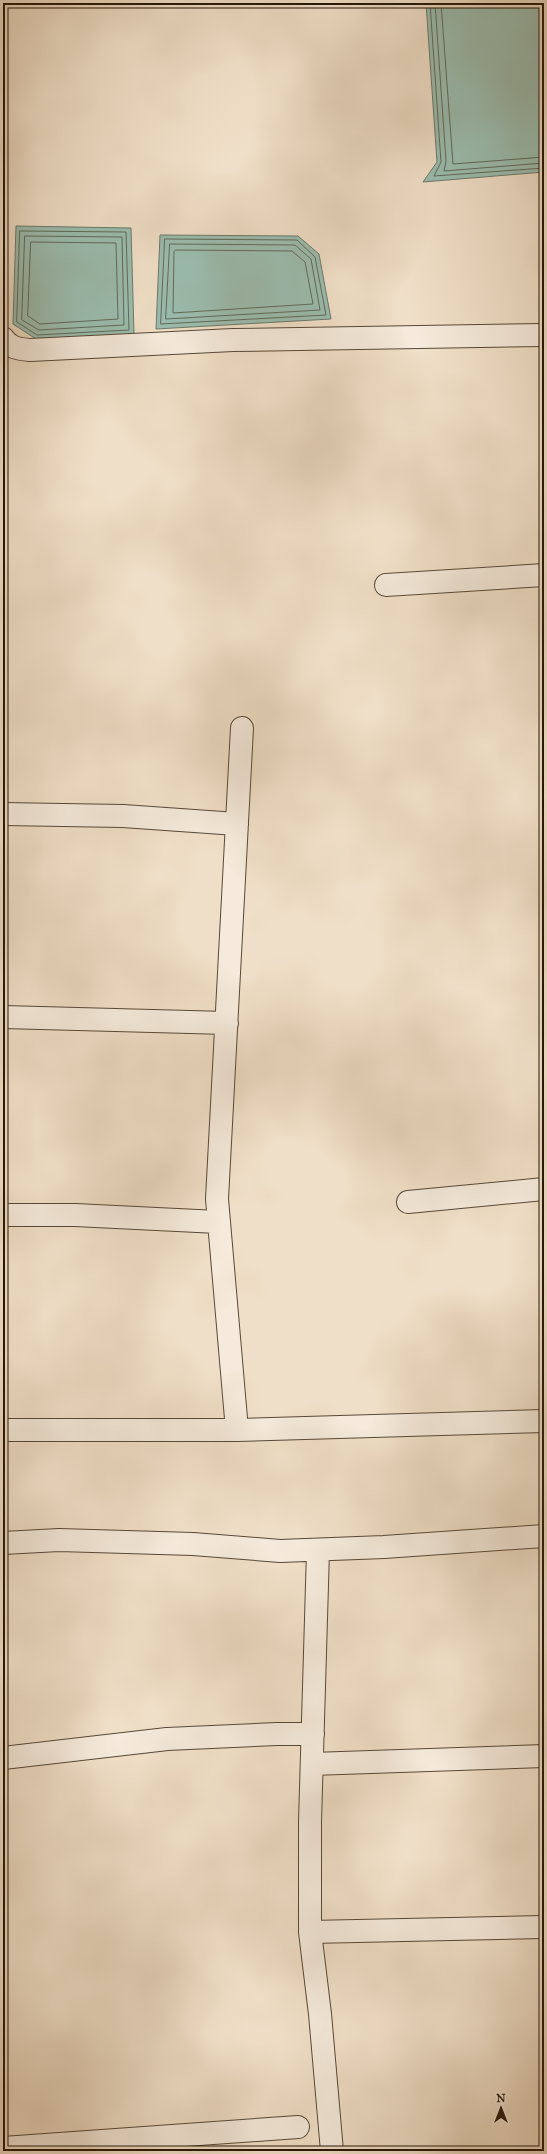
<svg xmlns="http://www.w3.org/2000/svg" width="547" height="2154" font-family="'IM FELL Great Primer',serif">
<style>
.water{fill:#9bbdaf;stroke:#6b7a6c}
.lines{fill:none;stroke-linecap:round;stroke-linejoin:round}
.shore{stroke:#606a5b;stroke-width:1}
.minor-casing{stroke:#574837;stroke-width:24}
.minor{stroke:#f5eadb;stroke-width:22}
</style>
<rect width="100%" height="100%" fill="#f0dfc8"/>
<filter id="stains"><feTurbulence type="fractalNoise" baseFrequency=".005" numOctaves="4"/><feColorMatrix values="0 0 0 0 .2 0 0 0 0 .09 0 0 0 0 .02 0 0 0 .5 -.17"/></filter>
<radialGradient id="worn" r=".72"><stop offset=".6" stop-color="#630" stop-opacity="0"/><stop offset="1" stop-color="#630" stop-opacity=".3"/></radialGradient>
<path class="water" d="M426,3H544V172L423,182L437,162Z
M16,226L131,228L134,334L36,339L13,324Z
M160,235L298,236L319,254L331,319L156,329Z"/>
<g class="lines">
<path class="shore" d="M430,3L441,162L434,176L544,168
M435,3L446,161L444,171L544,163
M441,3L453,164L544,157
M20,231L126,232L129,330L37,335L17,322Z
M25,236L122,237L124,325L39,330L22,320Z
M165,239L297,240L315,257L326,315L161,324Z
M31,242L116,243L118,319L40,324L28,316Z
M170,244L295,245L311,259L320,310L166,319Z
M176,250L292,251L305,262L313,304L173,313L174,252Z"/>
<defs>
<path id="minor" d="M3,338C10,348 18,349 30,350L233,340L544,335
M386,585L544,575
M3,814L123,816L237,824
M3,1017L227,1023
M408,1202L544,1189
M3,1215H75L218,1222
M3,1430H237L544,1421
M237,1430L217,1199L242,728
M3,1543L59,1540L193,1544L280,1551L384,1547L544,1536
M318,1551L310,1822V1932L320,2014L332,2151
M3,1758L167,1739L277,1734H313
M312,1764L544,1756
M310,1932L544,1927
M3,2148L298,2127"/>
</defs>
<use href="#minor" class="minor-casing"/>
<use href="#minor" class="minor"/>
</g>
<rect width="547" height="2154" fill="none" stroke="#f0dfc8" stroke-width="16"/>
<rect x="4" y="4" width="539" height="2146" fill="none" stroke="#241607" stroke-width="2"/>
<rect x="8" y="8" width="531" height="2138" fill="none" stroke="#241607"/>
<g transform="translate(501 2108)" stroke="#f5eadb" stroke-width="3" paint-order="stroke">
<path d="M0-3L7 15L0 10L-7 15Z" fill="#241607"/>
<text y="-6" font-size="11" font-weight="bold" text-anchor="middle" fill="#241607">N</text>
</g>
<rect width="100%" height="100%" filter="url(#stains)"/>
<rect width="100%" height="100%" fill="url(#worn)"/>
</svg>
